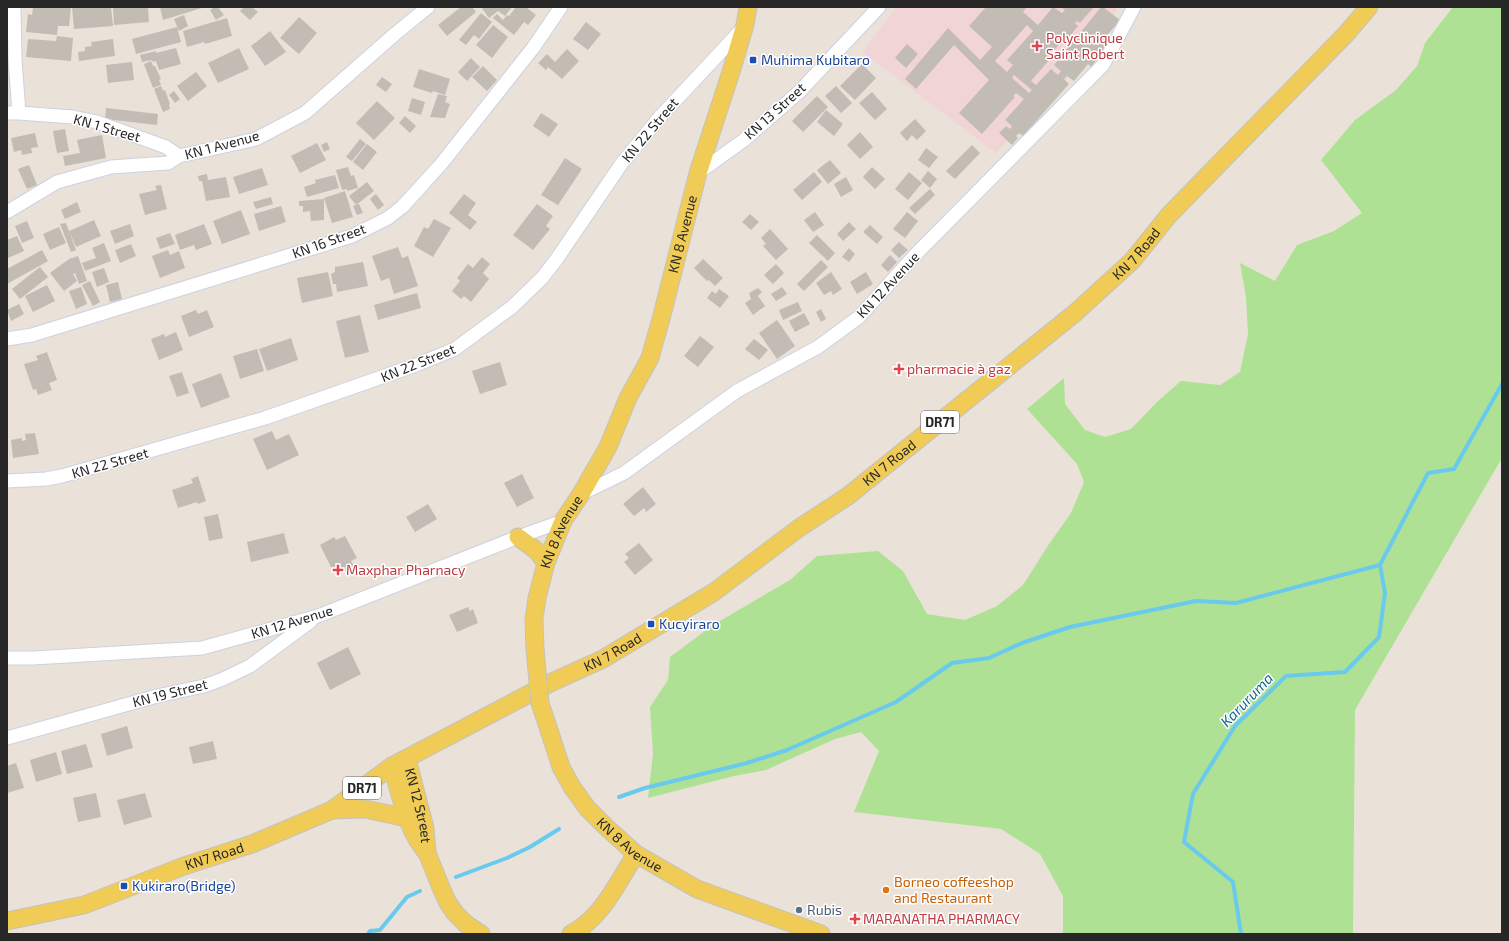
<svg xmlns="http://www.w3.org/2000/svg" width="1509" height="941" font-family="'Exo 2',sans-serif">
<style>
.medical{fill:#f1d5d6}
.green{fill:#aee194}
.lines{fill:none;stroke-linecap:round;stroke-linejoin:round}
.stream{stroke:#69caee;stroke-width:4}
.building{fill:#c2bcb5;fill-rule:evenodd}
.minor-casing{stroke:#cdd1e1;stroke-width:15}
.major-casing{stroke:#c3c3c3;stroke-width:19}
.minor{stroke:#fff;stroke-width:13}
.major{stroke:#f0cc57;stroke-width:17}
.major-bridge-casing{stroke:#c3c3c3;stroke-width:19;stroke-linecap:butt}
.major-bridge{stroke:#f0cc57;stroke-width:17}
.health-dot{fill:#e0444e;stroke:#fff;stroke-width:1.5}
.transit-dot{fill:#1a4fb4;stroke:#fff;stroke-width:1.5}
.food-dot{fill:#e8710a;stroke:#fff;stroke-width:1.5}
.service-dot{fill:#5c6f8a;stroke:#fff;stroke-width:1.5}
.labels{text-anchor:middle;stroke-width:3;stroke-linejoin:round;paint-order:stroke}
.shield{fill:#fff;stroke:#686868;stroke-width:1}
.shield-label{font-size:13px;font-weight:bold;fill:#272727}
.health-label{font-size:14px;fill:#be3a42;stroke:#fff;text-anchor:start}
.transit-label{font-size:14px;fill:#164399;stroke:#fff;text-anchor:start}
.street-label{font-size:14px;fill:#272727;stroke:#fff}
.food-label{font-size:14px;fill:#c56008;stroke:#fff;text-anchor:start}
.service-label{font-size:14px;fill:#4e5e75;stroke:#fff;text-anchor:start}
.water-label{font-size:15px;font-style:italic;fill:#0d6695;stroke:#fff}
</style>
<rect width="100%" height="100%" fill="#eae2d8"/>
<path class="medical" d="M897,7H1118L1095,49L996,153L862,52Z"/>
<path class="green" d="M1453,7H1502V458L1355,710L1353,934H1063V896L1040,854L1001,829L854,812L879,751L861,732L835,739L766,770L734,776L648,798L653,754L650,707L668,680L670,657L713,625L790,580L817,556L878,551L903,571L927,614L965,620L997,606L1023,585L1049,544L1071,513L1084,482L1077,464L1027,409L1064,378L1065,404L1085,430L1105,437L1131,429L1158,401L1181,381L1220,385L1240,372L1248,334L1246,297L1240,263L1275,281L1297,245L1334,231L1362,213L1321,160L1355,120L1396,90L1417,66L1425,43Z"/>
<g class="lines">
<path class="stream" d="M619,797L645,788L747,763L787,750L896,702L952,663L989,658L1022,643L1070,627L1196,601L1236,603L1380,565L1428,473L1454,469L1502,384
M456,877L507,858L530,847L559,829
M368,934L370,931L380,930L407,897L420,891
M1241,934L1233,882L1184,842L1193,794L1235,726L1286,676L1345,672L1379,637L1385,593L1380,565"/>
</g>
<path class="building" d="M33,7H71L69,26H58L57,35L26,32L28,14L32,15Z
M72,7H111L113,26L74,29Z
M113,7H148L149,22L114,25Z
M160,7H205L163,20Z
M215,7H218L224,15L216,20L210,10Z
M244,7H252L258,12L250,20L240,11Z
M461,7H472L476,12L447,36L438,25Z
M481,7H512L505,16L498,11L489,18Z
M516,7H526L536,15L528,25L524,22L514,35L493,18L497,14L503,20L507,15L509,16Z
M986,7H1027L1023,12L1038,25L1053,7L1062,13L1065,10L1061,7H1094L1080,23L1077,21L1075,23L1078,26L1064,43L1062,41L1049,56L1051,58L1031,81L1036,85L1051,69L1058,75L1061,71L1054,65L1101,7H1103L1120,20L1105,38L1110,42L1091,67L1088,64L1074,81L1067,76L1064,79L1069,84L1023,136L1019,133L1016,136L1018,138L1012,145L999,133L1006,126L1010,129L1012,126L1005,120L1024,99L1016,93L1013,96L1015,97L982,134L959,113L989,80L954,45L916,89L905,79L948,28L980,60L992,47L969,26ZM1027,25L1033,31L1007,60L1013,65L1007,72L995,61ZM1014,75L1032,90L1029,93L1012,78Z
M481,13L492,22L479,39L474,35L466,45L459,40Z
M184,15L188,26L179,31L174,19Z
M299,17L317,33L299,54L280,38Z
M227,18L232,36L205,44L204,42L187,47L183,31Z
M586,22L601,34L588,50L573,39Z
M493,25L508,37L492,58L476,45Z
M177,27L181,42L136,54L132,39Z
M270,31L286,52L265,66L251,46Z
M57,36L73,38L71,61L26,57L28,39L56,41Z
M113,39L115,56L79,61L78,52L85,51V47L92,46L91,42Z
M907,44L918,54L906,68L895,58Z
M176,48L181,64L159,70L156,61L153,62L152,60L142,62L140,55L156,51V53Z
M239,48L249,69L218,83L208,63Z
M567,49L579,61L562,79L548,67L546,70L538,63L547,54L555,62Z
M471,58L480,67L467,81L458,72Z
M151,61L153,66H155L161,79L159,80L161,85L153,88L144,64Z
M132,62L134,80L108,83L106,65Z
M862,64L876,78L855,100L840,86Z
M483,66L497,80L487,91L472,77Z
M419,69L450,79L445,95L433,91L432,93L413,87Z
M196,72L207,86L188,101L177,86Z
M382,77L392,84L386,92L376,85Z
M161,86L163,91L165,90L170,104L169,105L170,109L163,112L154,89Z
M836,86L852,103L841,113L825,96Z
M174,91L180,99L175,103L169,95Z
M872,92L887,109L875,120L859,103Z
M438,94L447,96L445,102L450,104L445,118L430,117Z
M817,96L828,107L803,132L792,121Z
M412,98L425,102L421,115L408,111Z
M377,101L395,118L374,140L356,123Z
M106,108L158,114L157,125L105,119Z
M826,110L843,124L834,136L817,122Z
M541,113L558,124L549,137L533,126Z
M405,116L416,126L410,133L399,123Z
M915,119L926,131L917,140L912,135L907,141L900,133Z
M65,129L69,151L57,153L53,131Z
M860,132L873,147L860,159L847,145Z
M35,133L38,147L31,148L32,153L22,155L21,150L14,152L11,138Z
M102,135L106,158L65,166L63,156L80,153L77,140Z
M360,139L366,144L352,161L346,157Z
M327,142L330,149L324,152L321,145Z
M317,143L326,160L300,173L291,156Z
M367,144L377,152L363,170L353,162Z
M972,145L980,153L955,179L946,171Z
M926,148L938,157L929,168L918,160Z
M565,158L582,169L558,205L541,195Z
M830,160L841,173L828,184L817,170Z
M29,165L37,185L27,189L18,169Z
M348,167L351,176L354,175L358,188L347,191V189L342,190L336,170Z
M872,167L885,179L875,189L863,177Z
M262,168L268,185L239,194L233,177Z
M928,171L937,179L930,188L921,180Z
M814,172L822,182L802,200L793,190Z
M909,172L922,183L908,200L895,189Z
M207,174L208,180L226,177L230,197L206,201L202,181H199L198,176Z
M335,175L339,188L307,197L304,187L316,183L315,180Z
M846,177L853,190L841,197L834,184Z
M367,182L374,191L356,205L349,196Z
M161,185L167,209L145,215L139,194L157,190L155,186Z
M930,189L935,195L915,214L909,208Z
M345,191L353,217L332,223L324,198Z
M376,194L384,205L378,210L370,199Z
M464,194L476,203L468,215L477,222L470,230L449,213Z
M271,197L273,204L256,209L253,202Z
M324,199V220L311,221L310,211L303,212V206H299V201Z
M77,202L81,212L65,219L61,210Z
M359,204L363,213L357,215L353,206Z
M537,204L553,216L546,226L550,229L533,250L513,235Z
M281,206L286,222L259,231L254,214Z
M241,210L250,234L222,244L213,221Z
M815,212L824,225L813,232L804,220Z
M907,212L918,221L905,238L893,229Z
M750,214L759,222L751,230L742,222Z
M434,219L451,228L433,257L414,246L424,227L428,229Z
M94,220L101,236L76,247L69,231Z
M27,221L34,238L22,243L15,226Z
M849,222L856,229L843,241L837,234Z
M66,223L76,250L71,252L60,224Z
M130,224L134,236L115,244L110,231Z
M204,224L212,244L196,250L194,245L180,250L175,235Z
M870,225L883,237L877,244L863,232Z
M59,227L66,243L50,250L43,234Z
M770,229L788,249L776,260L763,246L766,244L761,238Z
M170,233L175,244L160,249L156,238Z
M817,235L835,253L828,261L809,243Z
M17,236L24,251L8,258L7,240Z
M899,242L908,250L899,258L891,250Z
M104,243L111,261L85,271L82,263L96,258L92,248Z
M131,244L136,256L120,263L115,250Z
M398,247L402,258L408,256L418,286L394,294L389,278L381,281L372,256Z
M849,248L855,254L849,262L842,257Z
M42,250L48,261L7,284V269Z
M168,250L170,255L179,251L185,268L160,278L152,256Z
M890,255L897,262L888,272L881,265Z
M78,256L87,281L79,284L75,273L73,274L77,281L64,291L50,273L69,259Z
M482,257L490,264L483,273L489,279L471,302L464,296L461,299L452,291L460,281L457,278L468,264L473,268Z
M703,259L723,278L715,286L709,280L707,281L694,268Z
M821,260L828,267L804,291L797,284Z
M363,262L368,286L337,292L336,284H333L331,274L335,272V267Z
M776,264L784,273L773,284L764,275Z
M40,267L48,277L20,299L12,289Z
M104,268L109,282L97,287L92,272Z
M328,272L333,296L302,303L297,278Z
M831,272L842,289L833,295L831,291L824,295L816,283Z
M866,272L873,284L857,294L850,282Z
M90,281L100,302L93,306L82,285Z
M118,282L122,299L110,302L106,285Z
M47,285L55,301L33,312L25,296Z
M81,287L87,304L76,309L69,291Z
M782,287L787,294L776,301L771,294Z
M758,288L762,292L758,296L765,306L753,315L745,303L751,299L749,293Z
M719,289L729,296L720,308L707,298L712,291L716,294Z
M417,293L421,308L378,320L374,305Z
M798,302L802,311L783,320L779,310Z
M19,304L24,314L11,321L7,310Z
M821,309L826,319L821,322L816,312Z
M196,310L198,314L207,310L214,327L189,337L181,316Z
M804,313L810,324L795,332L789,321Z
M360,315L369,352L345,358L336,321Z
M777,320L795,346L777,359L759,333Z
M176,332L183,350L159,360L151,339L164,334L165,337Z
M700,336L714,347L698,367L684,356Z
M291,338L298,360L267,371L259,349Z
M754,339L768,350L759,360L745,349Z
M257,349L264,371L240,379L233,356Z
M47,352L57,380L49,383L52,390L38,395L36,389L33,390L24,364L38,360L36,356Z
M500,362L507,385L480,394L472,371Z
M182,372L189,393L177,397L169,376Z
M221,373L230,397L201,408L192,384Z
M272,431L276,440L289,434L299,455L267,470L253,439Z
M35,433L39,454L13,458L11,440L22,438V441L26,440L25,434Z
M522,474L534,498L517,507L504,483Z
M198,476L206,501L198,504L197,502L178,508L172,490L193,483L191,479Z
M643,487L656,504L646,512L644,508L634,516L623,504Z
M428,504L437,519L415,532L406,517Z
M218,514L223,538L209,541L204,517Z
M284,533L289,553L251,562L247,542Z
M345,536L357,558L351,561L354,566L342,572L340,567L333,571L320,545L334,537L336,540Z
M639,543L653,560L635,575L624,562L629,558L625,554Z
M468,607L470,611L473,609L478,623L457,632L449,615Z
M348,647L361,674L330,690L317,663Z
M127,726L133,748L107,756L101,734Z
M213,741L217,759L193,764L189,747Z
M86,744L93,767L67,774L61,751Z
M56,752L62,774L36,782L30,760Z
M16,763L24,788L7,793V766Z
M96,793L101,817L78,822L73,798Z
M145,793L152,817L124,825L117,800Z"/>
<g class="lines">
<defs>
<path id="minor" d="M14,7L15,60L19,113
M7,113H19L73,117L97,122L166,147L179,156
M698,173L744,140L799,92L879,7
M7,212L57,182L111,167L168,163L179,156L256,139L305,113L395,34L428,7
M7,339L32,335L352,236L388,218L402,207L414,194L442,163L533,48L561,7
M7,481L46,479L62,476L265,418L416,365L455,349L512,307L542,278L556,260L622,163L659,118L744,27
M581,494L624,473L737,391L818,347L859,317L917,253L1103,65L1134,7
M7,658H33L202,648L318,616L518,537L563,521
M7,738L157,696L204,686L223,679L250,666L311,621"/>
<g id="major">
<path d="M518,537L537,551L546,563"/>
<path id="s1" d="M535,649L534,619L537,598L546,563L563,521L581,494L608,447L628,398L650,358L661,319L698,173L731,72L745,25L748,7"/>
<path id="s2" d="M550,733L561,767L572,787L587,808L605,826L636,854L697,889L821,934"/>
<path id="s3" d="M407,759L425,828L427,853L442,890L448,903L455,913L466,924L481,934"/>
<path d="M392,766C401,796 406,829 427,853"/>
<path d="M332,810L365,809L407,818"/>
<path id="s4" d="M7,921L84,905L184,866L252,844L332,810L392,766L550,683L603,659L714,592L799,528L848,496L1075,313L1132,261L1169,215L1346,34L1369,7"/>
<path d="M571,934C603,917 617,883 636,854"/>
</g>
</defs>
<use href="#minor" class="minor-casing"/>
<use href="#major" class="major-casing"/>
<use href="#minor" class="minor"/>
<use href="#major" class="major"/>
<defs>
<path id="major-bridge" d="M535,649L540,703L550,733"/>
</defs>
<use href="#major-bridge" class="major-bridge-casing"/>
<use href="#major-bridge" class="major-bridge"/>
</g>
<g class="health-dot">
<path d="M1035 40h4v4h4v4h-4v4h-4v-4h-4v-4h4z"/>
<path d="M897 363h4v4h4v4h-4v4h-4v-4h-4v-4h4z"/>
<path d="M336 564h4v4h4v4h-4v4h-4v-4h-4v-4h4z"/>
<path d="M853 913h4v4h4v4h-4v4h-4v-4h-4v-4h4z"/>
</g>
<g class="transit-dot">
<rect x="749" y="56" width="8" height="8" rx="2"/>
<rect x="647" y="620" width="8" height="8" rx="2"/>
<rect x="120" y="882" width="8" height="8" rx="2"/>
</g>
<circle class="food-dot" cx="886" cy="890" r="4"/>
<circle class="service-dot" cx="799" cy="910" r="4"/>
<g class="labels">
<g class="shield">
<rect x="921" y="411" width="38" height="22" rx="3"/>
<rect x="343" y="777" width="38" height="22" rx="3"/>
</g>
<g class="shield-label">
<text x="940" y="427">DR71</text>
<text x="362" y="793">DR71</text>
</g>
<g class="health-label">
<text x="1046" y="43">Polyclinique<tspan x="1046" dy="16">Saint Robert</tspan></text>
<text x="907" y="374">pharmacie à gaz</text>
<text x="346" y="575">Maxphar Pharnacy</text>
<text x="863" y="924">MARANATHA PHARMACY</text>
</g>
<g class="transit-label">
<text x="761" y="65">Muhima Kubitaro</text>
<text x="659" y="629">Kucyiraro</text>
<text x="132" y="891">Kukiraro(Bridge)</text>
</g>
<g class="street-label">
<text transform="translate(775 111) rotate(-42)" y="5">KN 13 Street</text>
<text transform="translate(107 128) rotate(16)" y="5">KN 1 Street</text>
<text transform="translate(650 130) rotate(-50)" y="5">KN 22 Street</text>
<text transform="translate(222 145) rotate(-15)" y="5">KN 1 Avenue</text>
<text dy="5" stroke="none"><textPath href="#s1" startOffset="446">KN 8 Avenue</textPath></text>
<text transform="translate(329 241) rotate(-20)" y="5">KN 16 Street</text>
<text dy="5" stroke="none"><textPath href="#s4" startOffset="1327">KN 7 Road</textPath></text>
<text transform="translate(888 285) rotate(-47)" y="5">KN 12 Avenue</text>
<text transform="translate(418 363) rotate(-22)" y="5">KN 22 Street</text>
<text transform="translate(110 463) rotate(-16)" y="5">KN 22 Street</text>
<text dy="5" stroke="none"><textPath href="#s4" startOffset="1003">KN 7 Road</textPath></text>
<text dy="5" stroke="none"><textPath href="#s1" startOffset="122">KN 8 Avenue</textPath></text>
<text transform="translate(292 622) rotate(-17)" y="5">KN 12 Avenue</text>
<text dy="5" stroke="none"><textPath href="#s4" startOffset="667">KN 7 Road</textPath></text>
<text transform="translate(170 693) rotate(-14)" y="5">KN 19 Street</text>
<text dy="5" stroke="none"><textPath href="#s3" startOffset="48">KN 12 Street</textPath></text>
<text dy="5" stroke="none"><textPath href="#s2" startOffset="141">KN 8 Avenue</textPath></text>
<text dy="5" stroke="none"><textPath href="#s4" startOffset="218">KN7 Road</textPath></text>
</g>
<g class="food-label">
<text x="894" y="887">Borneo coffeeshop<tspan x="894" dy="16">and Restaurant</tspan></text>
</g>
<g class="service-label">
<text x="807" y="915">Rubis</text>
</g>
<g class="water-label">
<text transform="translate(1247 700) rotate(-46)" y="5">Karuruma</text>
</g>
</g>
<rect width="1509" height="941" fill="none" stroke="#272727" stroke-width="16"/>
</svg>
